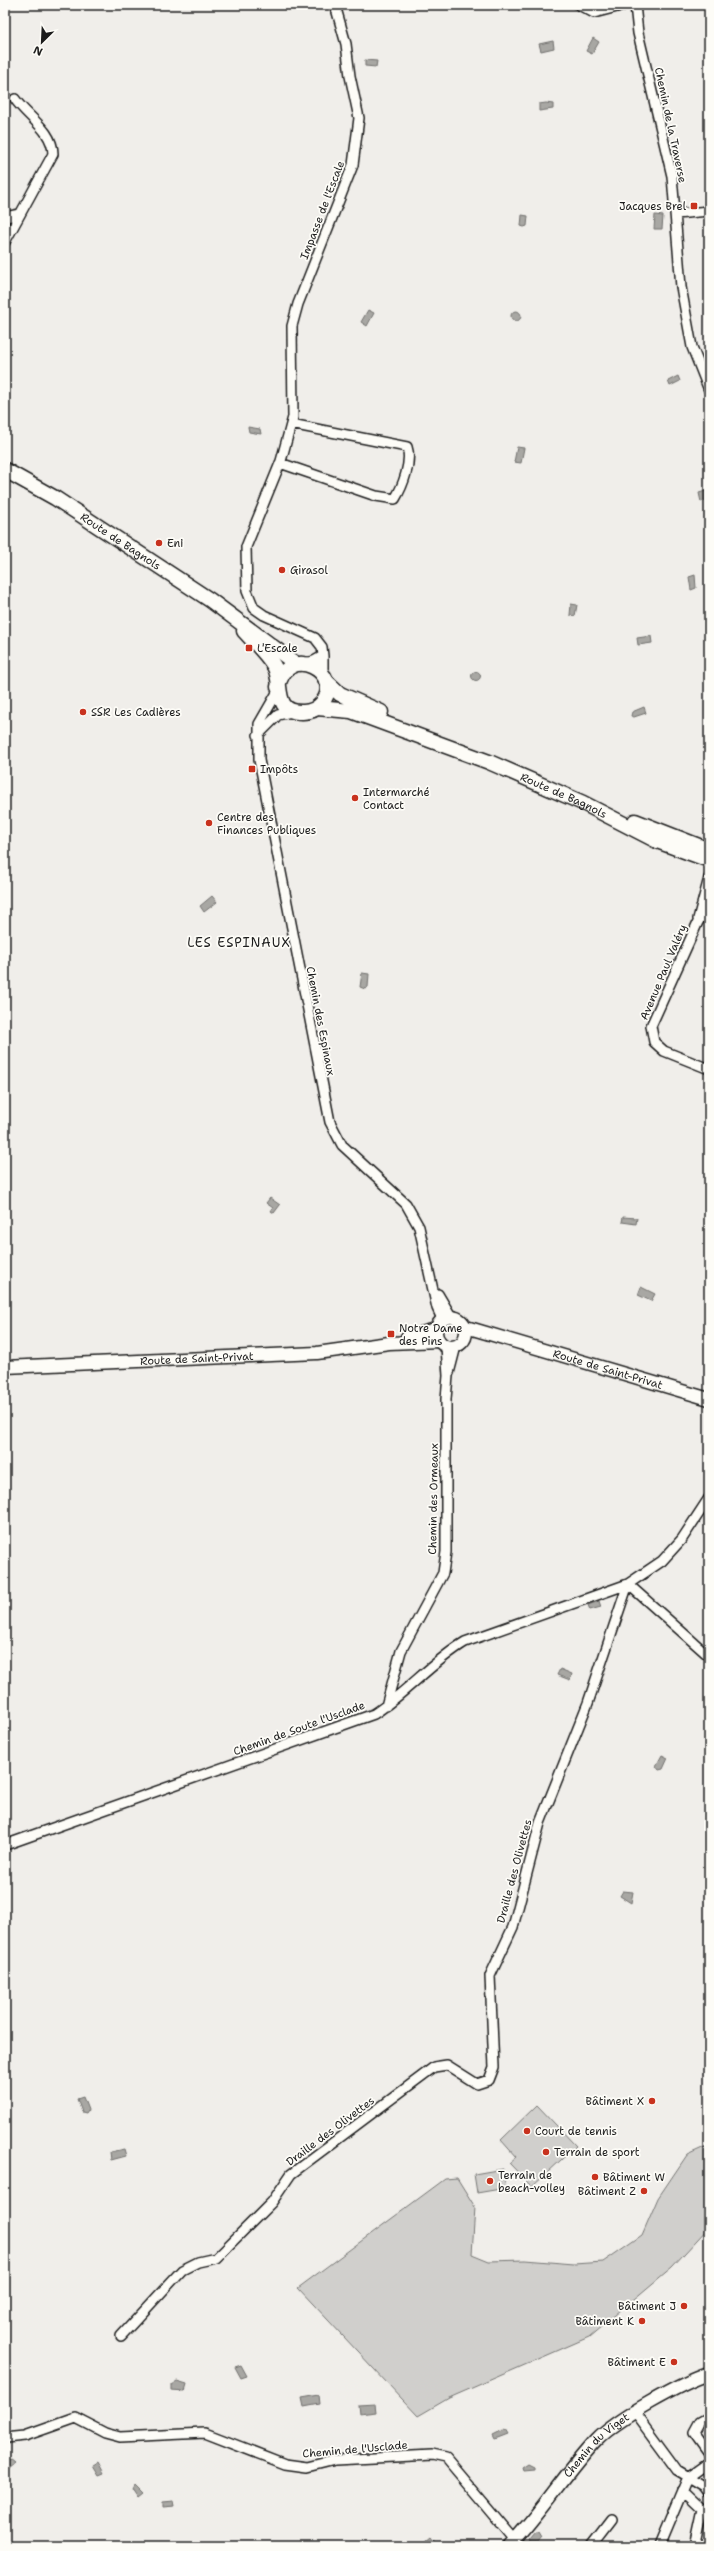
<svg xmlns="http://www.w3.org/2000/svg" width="714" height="2551" font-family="'Shantell Sans',sans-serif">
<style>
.green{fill:#d0cfcc;stroke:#767674}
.water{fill:#a8a7a3;stroke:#706f6d}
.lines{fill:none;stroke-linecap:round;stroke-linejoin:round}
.street-casing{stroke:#1c1c1c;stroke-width:12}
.secondary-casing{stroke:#1c1c1c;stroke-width:15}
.primary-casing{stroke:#1c1c1c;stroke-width:17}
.street{stroke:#fdfcf7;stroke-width:9}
.secondary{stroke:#fdfcf7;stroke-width:12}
.primary{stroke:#fdfcf7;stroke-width:14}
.poi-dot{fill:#c8321e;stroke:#fdfcf7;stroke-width:1.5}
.labels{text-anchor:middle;stroke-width:3.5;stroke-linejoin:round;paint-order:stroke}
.street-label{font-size:11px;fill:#1c1c1c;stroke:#fdfcf7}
.poi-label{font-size:11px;fill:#1c1c1c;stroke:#fdfcf7;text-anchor:start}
.quarter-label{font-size:13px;letter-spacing:1px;fill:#1c1c1c;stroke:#fdfcf7}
</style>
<rect width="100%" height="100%" fill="#f0eeea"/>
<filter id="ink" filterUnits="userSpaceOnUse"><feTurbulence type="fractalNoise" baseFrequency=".025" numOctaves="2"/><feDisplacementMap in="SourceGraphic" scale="8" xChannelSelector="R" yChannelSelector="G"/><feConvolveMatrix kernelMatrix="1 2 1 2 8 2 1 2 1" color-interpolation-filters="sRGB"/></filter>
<g filter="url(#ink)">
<path class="green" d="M537,2105L576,2146L532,2187L509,2163L516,2157L501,2140Z
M709,2145V2227L672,2267L589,2337L449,2398L418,2416L298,2288L445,2179L457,2178L475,2207L472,2254L489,2261L525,2260L574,2264L603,2262L642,2235L658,2198L687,2155Z
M503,2169L506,2188L477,2193L474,2174Z"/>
<path class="water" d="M593,38L599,42L592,54L586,51Z
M553,41L554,48L541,51L539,44Z
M365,60L377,61L376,67L365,66Z
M546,103L553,104V109L539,111V104Z
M522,215L528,216L527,226L524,227L521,226Z
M655,215L663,216L662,229H654Z
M368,310L374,313L367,326L361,322Z
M511 316a5 5 0 1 1 10 0a5 5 0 1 1-10 0Z
M678,376L680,381L670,386L668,381Z
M248,427L260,429L261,434L249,432Z
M517,447L524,448L521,463L514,462Z
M709,490V498L701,502L699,493Z
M695,575L696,588L691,590L689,577Z
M571,604L577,605L575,616L570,615Z
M651,636L652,643L638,645L637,638Z
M471.5 676a4.5 4.5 0 1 1 9 0a4.5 4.5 0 1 1-9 0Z
M644,707L646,713L634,717L631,716L632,712Z
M212,896L217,902L204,912L200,906Z
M362,973L369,974L368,987L365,989L360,987Z
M270,1198L280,1205L274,1213L271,1211L273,1208L266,1203Z
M623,1217L637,1218L636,1224L622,1222Z
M641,1287L655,1294L651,1301L638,1295Z
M599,1601L601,1607L590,1610L588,1605Z
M560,1669L572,1674L570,1680L557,1675Z
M662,1755L668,1758L663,1769L659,1770L656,1766Z
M623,1891L633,1892L631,1903L620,1896Z
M83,2097L88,2110L86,2113L82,2112L77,2099Z
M124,2149L126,2156L111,2160L110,2152Z
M241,2365L247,2376L241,2378L235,2367Z
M177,2381L187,2384L185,2391L171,2390V2385Z
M319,2395L320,2404L304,2407L302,2398Z
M375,2404L376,2412L359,2414L358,2405Z
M505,2429L508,2434L495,2439L493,2435Z
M11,2459L16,2463L5,2472V2466Z
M98,2462L104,2473L99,2475L93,2465Z
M528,2464L534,2467V2470L523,2471L522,2468Z
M134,2485L143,2494L138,2498L132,2489Z
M173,2501L174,2506L162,2507V2502Z
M535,2532H538L541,2537L536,2543L530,2544L528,2540Z
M429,2537L435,2545L418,2546Z"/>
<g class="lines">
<defs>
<path id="street" d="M579,5L594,13L625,5
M635,5L638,33L672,176L681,287L692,347L709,390
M676,214L709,211
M5,217L20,214
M5,242L53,154C53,130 27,117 15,99
M280,463L376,496L395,499C403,486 412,462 407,447L291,424
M323,656L322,647L315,638L264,615L254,608L247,591L246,547L281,461L293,417L292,326L298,304L353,165L359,118L350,76L346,44L335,5
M305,663L314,661L323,656V674
M278,691L259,724V760L330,1122L342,1145L406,1204L419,1227L437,1308L442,1319
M258,735L278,715L296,711
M709,906L698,922L651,1026L654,1042L664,1051L709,1069
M698,919L709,878
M438,1294L451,1316
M449,1373L456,1346
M386,1706L401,1651L443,1573L446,1552V1399L448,1376L446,1346
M5,1845L374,1714C407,1692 432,1662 465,1642L628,1584L709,1656
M121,2336L182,2270L198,2262L216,2258L272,2202L291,2174L434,2067L447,2065L477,2084L489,2080L494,2067L490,1976L513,1927L540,1823L588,1703L628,1584L662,1561L682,1539L709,1498
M635,2413L677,2470L704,2486L709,2493
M709,2417L700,2422L694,2433L709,2454
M5,2438L25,2436L76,2418L105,2433L120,2437L205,2433L285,2464L307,2467L335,2460L432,2455L446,2458L515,2540
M682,2490L702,2509L694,2546
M592,2546L612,2520
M659,2546L688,2477L709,2462"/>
<g id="secondary">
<circle cx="451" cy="1332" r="15"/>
<path id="s1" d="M466,1327L709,1399"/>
<path d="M407,1337L436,1329"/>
<path id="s2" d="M5,1367L317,1353L389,1343L439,1341"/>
<path id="s3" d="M509,2546C541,2513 565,2473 596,2440C616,2419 681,2383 709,2374"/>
</g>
<g id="primary">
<path id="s4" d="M5,470L55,498L210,600L296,664"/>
<path d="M244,631C254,642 266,653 274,666C284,682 271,713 303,712C310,712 317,709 322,703C346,673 287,641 278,687"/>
<path d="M326,681L340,694L381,712"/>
<path id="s5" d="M317,708L351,711L489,762L583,803L657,841L709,860"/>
<path d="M635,821L709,850"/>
</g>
</defs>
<use href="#street" class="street-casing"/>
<use href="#secondary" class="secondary-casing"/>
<use href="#primary" class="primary-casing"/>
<use href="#street" class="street"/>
<use href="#secondary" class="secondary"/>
<use href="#primary" class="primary"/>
</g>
</g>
<g class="poi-dot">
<rect x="690" y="202" width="8" height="8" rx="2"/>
<circle cx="159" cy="543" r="4"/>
<circle cx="282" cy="570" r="4"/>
<rect x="245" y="644" width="8" height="8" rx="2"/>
<circle cx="83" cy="712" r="4"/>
<rect x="248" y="765" width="8" height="8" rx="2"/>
<circle cx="355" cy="798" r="4"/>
<circle cx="209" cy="823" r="4"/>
<rect x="387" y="1330" width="8" height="8" rx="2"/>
<circle cx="652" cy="2101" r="4"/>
<circle cx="527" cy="2131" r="4"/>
<circle cx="546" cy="2152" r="4"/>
<circle cx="595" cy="2177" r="4"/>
<circle cx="490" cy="2181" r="4"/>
<circle cx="644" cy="2191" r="4"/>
<circle cx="684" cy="2306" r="4"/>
<circle cx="642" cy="2321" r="4"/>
<circle cx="674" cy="2362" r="4"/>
</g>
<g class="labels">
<g class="street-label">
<text transform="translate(671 125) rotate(78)" y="4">Chemin de la Traverse</text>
<text transform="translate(322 210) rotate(-69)" y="4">Impasse de l'Escale</text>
<text dy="4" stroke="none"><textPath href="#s4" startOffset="136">Route de Bagnols</textPath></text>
<text dy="4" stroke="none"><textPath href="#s5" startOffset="263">Route de Bagnols</textPath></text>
<text transform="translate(663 972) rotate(-67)" y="4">Avenue Paul Valéry</text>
<text transform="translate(321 1021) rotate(79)" y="4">Chemin des Espinaux</text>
<text dy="4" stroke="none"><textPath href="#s2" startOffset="192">Route de Saint-Privat</textPath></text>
<text dy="4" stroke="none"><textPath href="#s1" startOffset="148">Route de Saint-Privat</textPath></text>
<text transform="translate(433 1499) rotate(-89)" y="4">Chemin des Ormeaux</text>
<text transform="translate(299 1728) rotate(-20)" y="4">Chemin de Soute l'Usclade</text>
<text transform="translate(514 1871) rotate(-75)" y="4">Draille des Olivettes</text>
<text transform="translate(330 2131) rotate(-37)" y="4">Draille des Olivettes</text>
<text dy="4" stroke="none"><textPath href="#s3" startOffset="134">Chemin du Viget</textPath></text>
<text transform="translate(355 2449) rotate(-5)" y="4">Chemin de l'Usclade</text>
</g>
<g class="poi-label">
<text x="686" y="210" text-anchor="end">Jacques Brel</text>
<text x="167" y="547">Eni</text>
<text x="290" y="574">Girasol</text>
<text x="257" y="652">L'Escale</text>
<text x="91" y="716">SSR Les Cadières</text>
<text x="260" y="773">Impôts</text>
<text x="363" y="796">Intermarché<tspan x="363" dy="13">Contact</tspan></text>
<text x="217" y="821">Centre des<tspan x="217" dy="13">Finances Publiques</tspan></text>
<text x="399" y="1332">Notre Dame<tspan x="399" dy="13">des Pins</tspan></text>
<text x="644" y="2105" text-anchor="end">Bâtiment X</text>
<text x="535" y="2135">Court de tennis</text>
<text x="554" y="2156">Terrain de sport</text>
<text x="498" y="2179">Terrain de<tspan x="498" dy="13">beach-volley</tspan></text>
<text x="603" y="2181">Bâtiment W</text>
<text x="636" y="2195" text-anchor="end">Bâtiment Z</text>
<text x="676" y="2310" text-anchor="end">Bâtiment J</text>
<text x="634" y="2325" text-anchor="end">Bâtiment K</text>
<text x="666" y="2366" text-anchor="end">Bâtiment E</text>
</g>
<g class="quarter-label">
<text x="239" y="947">LES ESPINAUX</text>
</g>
</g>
<rect width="714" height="2551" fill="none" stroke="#fdfcf7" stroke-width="20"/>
<rect x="10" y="10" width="694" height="2531" fill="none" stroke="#1c1c1c" stroke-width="1.5" filter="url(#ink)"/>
<g transform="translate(42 42) rotate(204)" stroke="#fdfcf7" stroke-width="3" paint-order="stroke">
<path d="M0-3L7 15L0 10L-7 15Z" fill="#1c1c1c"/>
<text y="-6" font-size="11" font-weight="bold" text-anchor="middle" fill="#1c1c1c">N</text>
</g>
</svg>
